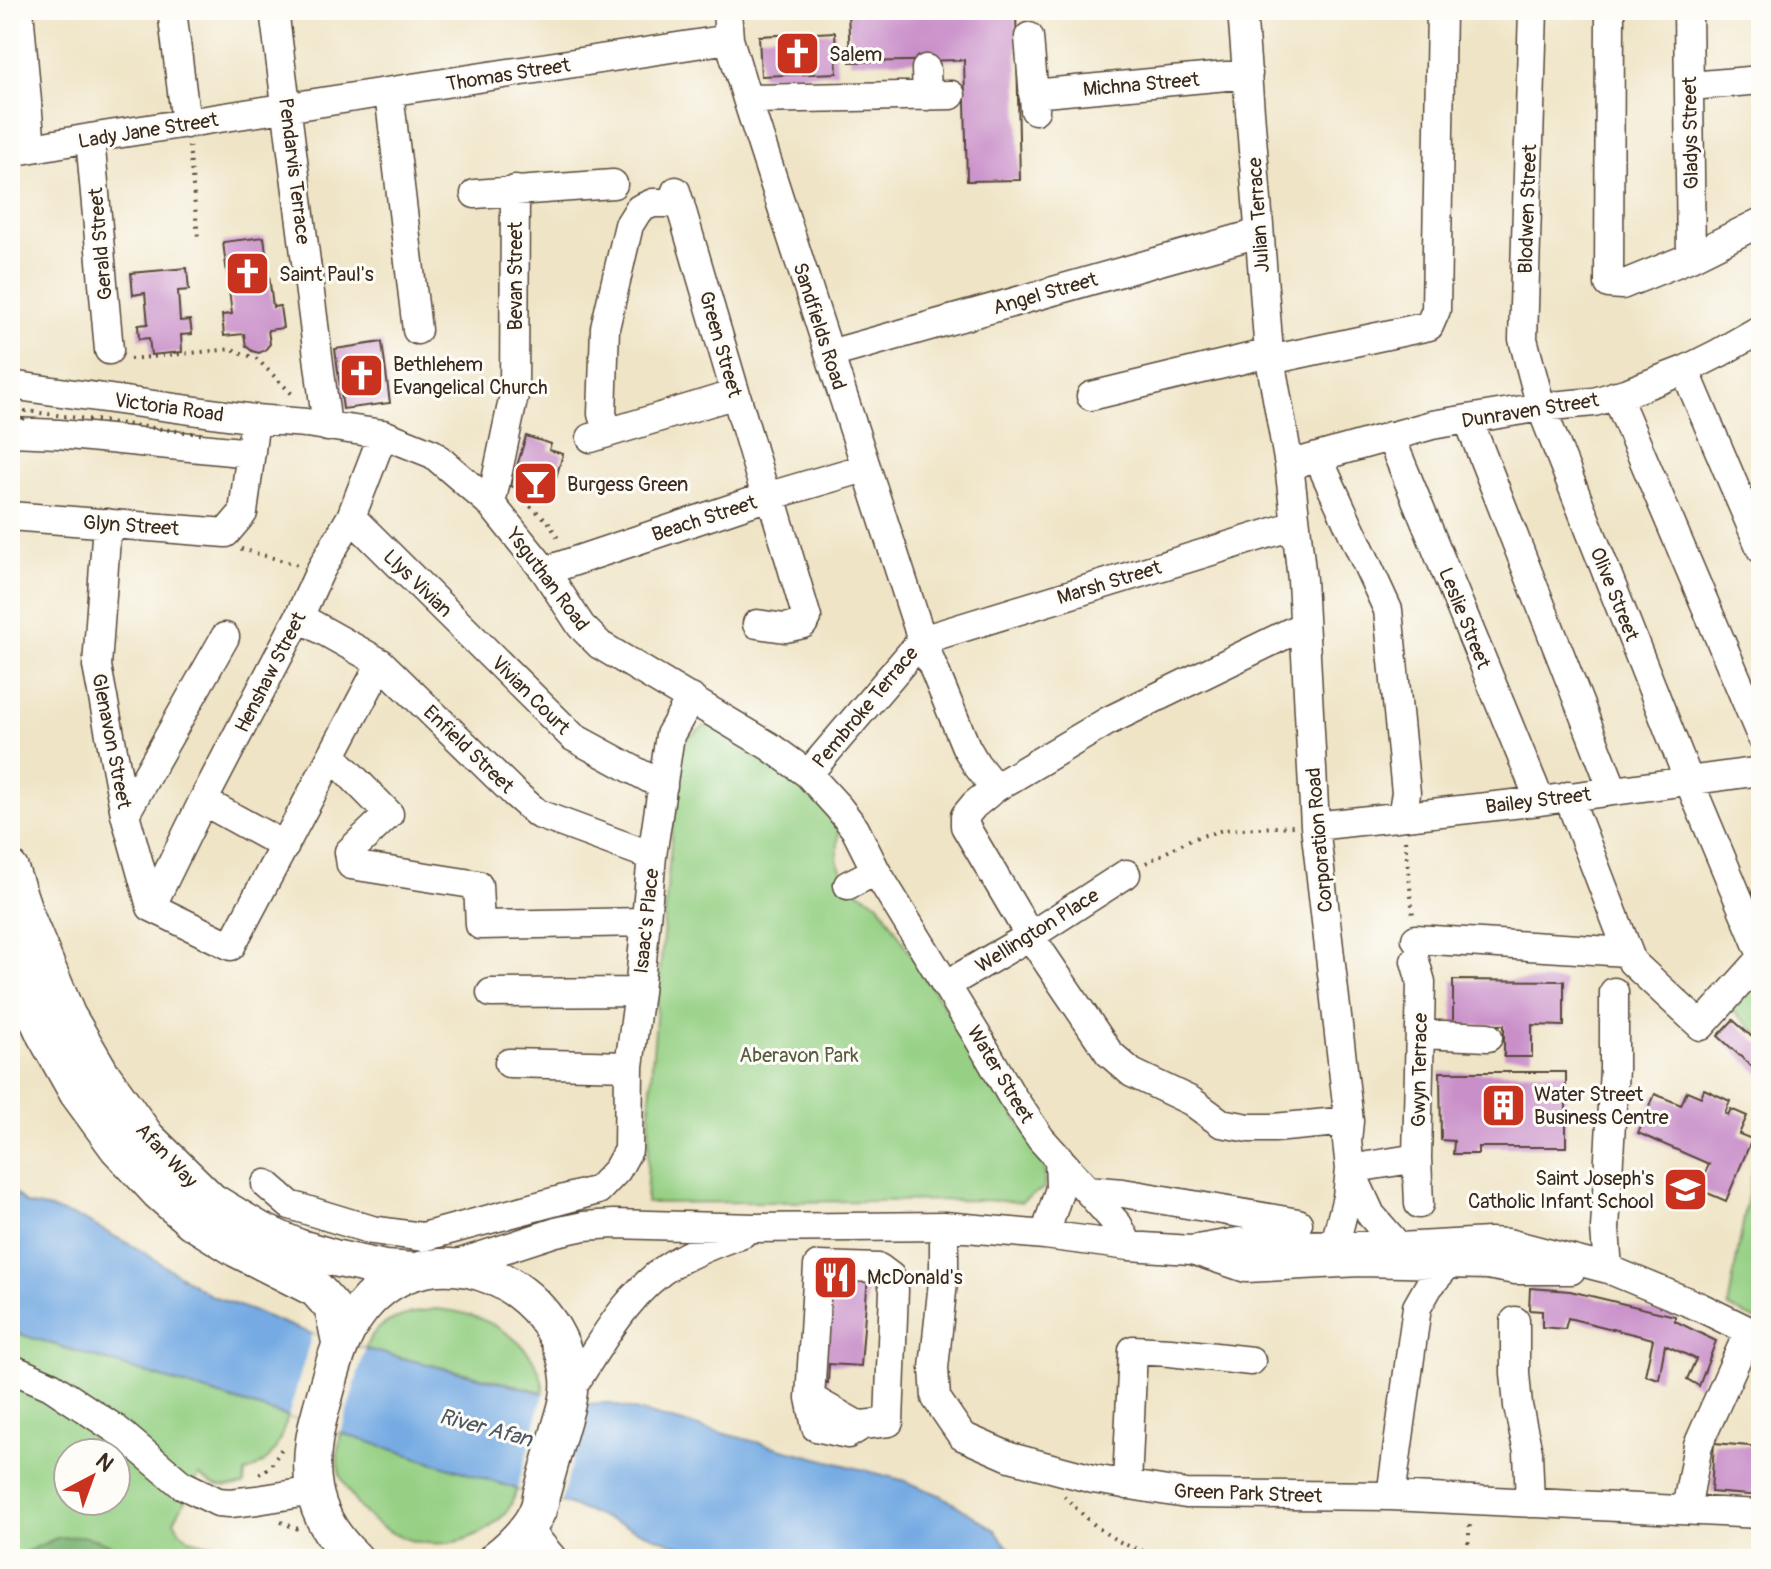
<svg xmlns="http://www.w3.org/2000/svg" width="1771" height="1569" font-family="Pangolin,sans-serif">
<style>
.green{fill:#95d084;stroke:#687d51;stroke-width:2;fill-rule:evenodd}
.forest{fill:#78b272;stroke:#5a6e48;stroke-width:2}
.water{fill:#75aae3;stroke:#586a80;stroke-width:2}
.pier{fill:#efe4c6}
.building{fill:#c98fc9}
.lines{fill:none;stroke-linecap:round;stroke-linejoin:round}
.minor-casing{stroke:#564637;stroke-width:31}
.major-casing{stroke:#564637;stroke-width:39}
.path{stroke:#564637;stroke-width:4;stroke-dasharray:2 6;stroke-linecap:butt}
.minor{stroke:#fff;stroke-width:28}
.major{stroke:#fff;stroke-width:36}
.path-bridge{stroke:#564637;stroke-width:4;stroke-dasharray:2 6;stroke-linecap:butt}
.labels{text-anchor:middle;stroke-width:6;stroke-linejoin:round;paint-order:stroke}
.poi-label{font-size:20px;fill:#3b2a1e;stroke:#fdfcf7;text-anchor:start}
.street-label{font-size:20px;fill:#3b2a1e;stroke:#fdfcf7}
.park-label{font-size:20px;fill:#565c3d;stroke:#fdfcf7}
.water-label{font-size:22px;font-style:italic;fill:#4f5763;stroke:#fdfcf7}
</style>
<rect width="100%" height="100%" fill="#fdfcf7"/>
<filter id="ink" filterUnits="userSpaceOnUse"><feTurbulence type="fractalNoise" baseFrequency=".0125" numOctaves="2"/><feDisplacementMap in="SourceGraphic" scale="16" xChannelSelector="R" yChannelSelector="G"/><feConvolveMatrix kernelMatrix="1 2 1 2 8 2 1 2 1" color-interpolation-filters="sRGB"/></filter>
<filter id="wash" filterUnits="userSpaceOnUse"><feTurbulence type="fractalNoise" baseFrequency=".006" numOctaves="4" result="noise"/><feDisplacementMap in="SourceGraphic" scale="32" xChannelSelector="R" yChannelSelector="G"/><feGaussianBlur stdDeviation="1.8" result="paint"/><feColorMatrix in="noise" values="0 0 0 0 0 0 0 0 0 0 0 0 0 0 0 0 0 1.4 0 .05"/><feComposite in="paint" operator="in"/></filter>
<g filter="url(#wash)">
<rect width="100%" height="100%" fill="#efe4c6"/>
<path class="green" d="M712,721L802,785L839,827L837,860L848,885L879,903L924,976L1035,1147L1045,1169L1044,1188L1021,1202L980,1200L646,1203L652,1065L676,785L683,741Z
M1761,971V1036L1728,1006Z
M1761,1123V1322L1728,1307Z
M436,1309C482,1312 539,1340 544,1392L365,1349C375,1319 408,1313 436,1309Z
M10,1331L288,1417C277,1447 276,1460 245,1473L244,1485C223,1488 216,1489 199,1475L174,1521L180,1531L190,1539L271,1559H132L115,1546L57,1538L10,1559ZM68,1453H116V1501H68Z
M341,1433L517,1489C510,1512 499,1523 478,1534C431,1557 374,1537 349,1492C344,1483 338,1474 338,1463C337,1453 339,1443 341,1433Z"/>
<path class="forest" d="M81,1536C103,1540 114,1545 132,1559H11L57,1538Z"/>
<path class="water" d="M10,1188L26,1204L51,1209L84,1220L140,1250L210,1295L312,1334L365,1349L588,1404L607,1403L902,1480L942,1496L995,1530L1003,1541L1018,1556L1025,1559H715L561,1502L517,1489L341,1433L10,1331Z"/>
<path class="pier" d="M312,1334L365,1349L341,1433L288,1417Z
M544,1392L588,1404L561,1502L517,1489Z"/>
<g id="blocks">
<path class="building" d="M848,10H1016L1020,180L967,181L964,60L850,62Z
M835,32L837,73L761,76L759,36Z
M264,237L273,307L280,306L283,328L268,330L270,344L265,350L259,353L252,351L246,346L244,334L224,336L222,315L232,314L223,242Z
M187,268L189,290L178,291L180,321L190,320L192,334L181,335L182,352L151,355L149,338L139,339L138,325L148,324L145,293L133,295L131,273Z
M382,342L390,403L343,409L335,349Z
M526,436L551,444L549,450L563,454L550,498L511,486Z
M1453,980L1564,981V1026L1532,1025V1057H1504V1025H1453Z
M1733,1020L1761,1045V1075L1718,1036Z
M1440,1072H1566V1147H1478V1154H1453L1454,1141L1441,1140Z
M1704,1089L1730,1101L1725,1113L1728,1115L1731,1109L1747,1116L1739,1134L1752,1139L1726,1201L1698,1189L1709,1164L1638,1133L1655,1094L1681,1105L1687,1091L1701,1097Z
M820,1272L868,1275L861,1366L829,1364L828,1383L813,1381Z
M1530,1288L1570,1291L1675,1316V1321L1716,1341L1699,1386L1687,1379L1696,1359L1665,1345L1659,1379L1645,1375L1653,1339L1568,1318L1565,1329L1542,1327V1311L1529,1310Z
M1714,1443L1761,1447V1496L1711,1492Z"/>
</g>
</g>
<g filter="url(#ink)">
<use href="#blocks" fill-opacity="0" stroke="#564637" stroke-width="2"/>
<g class="lines">
<defs>
<path id="minor" d="M19,10L31,148
M172,10L186,124
M274,10L327,427
M727,10L729,39L747,99L922,640L966,747L976,764L995,788
M1242,10L1269,353L1289,465L1296,525L1302,580L1315,826L1349,1121L1347,1141L1350,1169L1371,1215L1399,1247
M1533,10L1523,339L1541,407L1689,781L1761,953
M1610,10L1609,284L1622,285L1691,257L1761,222
M1688,10L1691,257
M1029,37L1035,110
M926,69L927,96
M1690,86L1761,80
M389,93L417,330
M1033,94L1248,74
M747,99L951,95
M90,138L109,350
M10,152L90,138L729,39
M676,191L766,497
M475,194L613,184
M830,354L1259,233
M1270,360L1429,326L1436,310L1441,10
M1685,370L1761,549
M10,385L255,419L306,423L383,434L433,454L491,504L545,571L581,626L600,645L769,746L808,774L839,808L855,829L876,871L976,1034L1011,1095L1041,1139L1087,1190L1123,1193L1298,1223
M1616,395L1761,736
M1091,396L1269,353
M1468,419L1613,790
M10,432L59,434L251,453
M608,432L602,414L605,328L629,225L639,209L653,203H680
M1390,436L1540,801
M591,438L736,394
M1321,456L1325,473L1388,610L1406,793L1402,816
M1289,465L1432,425L1541,407L1594,402L1628,392L1685,370L1719,353L1761,329
M491,504L514,395L515,190
M10,516L226,533L243,513L255,419
M351,517L573,737L663,786
M107,523L97,666L125,814L151,907
M545,571L766,497L865,468
M299,617L381,663L514,793L538,814L652,856
M757,624L785,628L803,624L807,618L771,496
M1303,626L1108,721L995,788L974,805L965,816V826L1030,936L1109,1053L1132,1073L1191,1101L1221,1123L1249,1128H1274L1349,1121
M922,640L1296,525
M332,756L389,814L349,852L351,865L478,885L480,925L645,922
M808,774L922,640
M1568,796L1632,962L1701,1026L1761,959
M203,801L285,846
M125,814L225,637
M1315,826L1540,801L1761,771
M848,885L876,871
M151,907L203,801L299,617L320,571L351,517L383,434
M151,907L231,946L381,663
M1416,939L1627,952
M1415,961L1421,982L1417,1158L1419,1204
M946,985L1030,936L1126,874
M491,993L639,992
M1420,1034L1488,1037
M509,1063L629,1066
M266,1184L290,1205L372,1230L423,1237L598,1190L617,1170L628,1150L629,1066L639,992L652,856L670,735L691,698
M1087,1190L1118,1225L1129,1246
M944,1226V1272L934,1368L936,1398L962,1436L1010,1457L1093,1479L1186,1494L1391,1496L1761,1514
M1045,1235L1060,1188L1059,1158
M1195,1251L1246,1268L1360,1262L1487,1265L1515,1270H1571
M1349,1255L1335,1244L1347,1197L1350,1169L1417,1158
M451,1266L556,1232L584,1226L614,1224L755,1228L944,1226L1045,1235L1129,1246L1191,1250L1238,1242L1399,1247L1489,1242L1508,1243L1608,1269L1700,1307L1749,1331L1761,1340
M818,1266L879,1268L891,1277L894,1290L889,1422L862,1425L854,1423L810,1398Z
M1608,1269L1605,1229L1614,1069V992
M1515,1321V1373L1518,1406L1528,1452L1530,1503
M10,1368L51,1386L117,1430L181,1484L218,1502L230,1503L257,1500L314,1491
M569,1392C599,1347 626,1292 674,1263C696,1250 719,1242 743,1233
M810,1398L816,1427L848,1434L858,1428
M1127,1485L1133,1350L1170,1352L1251,1361
M1391,1496L1417,1307L1429,1286L1448,1264
M1686,1510L1698,1445L1749,1331
M524,1531L538,1541L553,1559"/>
<path id="major" d="M10,869L27,919L67,1015L102,1075L147,1138L211,1201L259,1230L297,1247L334,1258L385,1269L414,1271
M10,959L45,1035L77,1092L118,1148L159,1192L192,1221L237,1249L316,1289L333,1308L340,1342
M355,1559C309,1516 304,1468 321,1409C333,1368 339,1331 369,1300C439,1227 560,1284 569,1378C571,1396 564,1414 559,1432C553,1453 547,1474 541,1496C540,1520 514,1545 496,1559"/>
</defs>
<use href="#minor" class="minor-casing"/>
<use href="#major" class="major-casing"/>
<path class="path" d="M189,146L198,237
M130,359L232,349L257,359L295,397
M518,496L548,521L560,542
M241,549L298,565
M1405,840L1413,915
M1146,863L1191,839L1223,830L1294,826
M259,1474L270,1467L284,1445
M1064,1496C1096,1529 1120,1550 1168,1556C1184,1557 1201,1551 1217,1550C1233,1550 1250,1555 1265,1559
M281,1522L298,1529
M574,1554L595,1559
M1467,1559L1470,1522"/>
<use href="#minor" class="minor"/>
<use href="#major" class="major"/>
<path class="path-bridge" d="M23,420L26,411L207,435"/>
</g>
</g>
<defs>
<symbol id="church-square" viewBox="-11 -11 22 22"><rect x="-9" y="-9" width="18" height="18" rx="4" fill="#c8321e" stroke="#fdfcf7"/><path d="M-1.2-6h2.4v3.5h3.3v2.4h-3.3V6h-2.4V-.1h-3.3v-2.4h3.3Z" fill="#fff"/></symbol>
<symbol id="bar-square" viewBox="-11 -11 22 22"><rect x="-9" y="-9" width="18" height="18" rx="4" fill="#c8321e" stroke="#fdfcf7"/><path d="M-6-5H6L.8 .8V4.5H3.5V6h-7V4.5H-.8V.8Z" fill="#fff"/></symbol>
<symbol id="building-square" viewBox="-11 -11 22 22"><rect x="-9" y="-9" width="18" height="18" rx="4" fill="#c8321e" stroke="#fdfcf7"/><path d="M-4-6H4V6H1V3H-1V6H-4ZM-2.5-4.3h1.7v1.8h-1.7ZM.8-4.3h1.7v1.8H.8ZM-2.5-1h1.7V.8h-1.7ZM.8-1h1.7V.8H.8Z" fill="#fff"/></symbol>
<symbol id="school-square" viewBox="-11 -11 22 22"><rect x="-9" y="-9" width="18" height="18" rx="4" fill="#c8321e" stroke="#fdfcf7"/><path d="M0-5L7-2L0 1L-7-2ZM-4 1L0 2.5L4 1V4Q0 6-4 4Z" fill="#fff"/></symbol>
<symbol id="restaurant-square" viewBox="-11 -11 22 22"><rect x="-9" y="-9" width="18" height="18" rx="4" fill="#c8321e" stroke="#fdfcf7"/><path d="M-5-6h1v4h1v-4h1v4h1v-4h1v5L-1.5 .5V6h-2V.5L-5-1ZM5-6V6H3V1.5H1.5Q1.5-4 5-6Z" fill="#fff"/></symbol>
</defs>
<g fill-rule="evenodd">
<use href="#church-square" x="772" y="28" width="51" height="51"/>
<use href="#church-square" x="222" y="248" width="51" height="51"/>
<use href="#church-square" x="336" y="350" width="51" height="51"/>
<use href="#bar-square" x="510" y="458" width="51" height="51"/>
<use href="#building-square" x="1478" y="1080" width="51" height="51"/>
<use href="#school-square" x="1660" y="1164" width="51" height="51"/>
<use href="#restaurant-square" x="810" y="1252" width="51" height="51"/>
</g>
<g class="labels">
<g class="poi-label">
<text x="829" y="61">Salem</text>
<text x="279" y="281">Saint Paul's</text>
<text x="393" y="371">Bethlehem<tspan x="393" dy="23">Evangelical Church</tspan></text>
<text x="567" y="491">Burgess Green</text>
<text x="1534" y="1101">Water Street<tspan x="1534" dy="23">Business Centre</tspan></text>
<text x="1654" y="1185" text-anchor="end">Saint Joseph's<tspan x="1654" dy="23">Catholic Infant School</tspan></text>
<text x="867" y="1284">McDonald's</text>
</g>
<g class="street-label">
<text transform="translate(508 74) rotate(-9)" y="7">Thomas Street</text>
<text transform="translate(1141 84) rotate(-5)" y="7">Michna Street</text>
<text transform="translate(148 130) rotate(-9)" y="7">Lady Jane Street</text>
<text transform="translate(1690 133) rotate(-91)" y="7">Gladys Street</text>
<text transform="translate(295 171) rotate(83)" y="7">Pendarvis Terrace</text>
<text transform="translate(1527 209) rotate(-88)" y="7">Blodwen Street</text>
<text transform="translate(1258 215) rotate(-94)" y="7">Julian Terrace</text>
<text transform="translate(100 244) rotate(-95)" y="7">Gerald Street</text>
<text transform="translate(515 276) rotate(-90)" y="7">Bevan Street</text>
<text transform="translate(1045 293) rotate(-16)" y="7">Angel Street</text>
<text transform="translate(820 326) rotate(72)" y="7">Sandfields Road</text>
<text transform="translate(721 344) rotate(74)" y="7">Green Street</text>
<text transform="translate(169 407) rotate(8)" y="7">Victoria Road</text>
<text transform="translate(1530 410) rotate(-9)" y="7">Dunraven Street</text>
<text transform="translate(704 518) rotate(-18)" y="7">Beach Street</text>
<text transform="translate(131 525) rotate(4)" y="7">Glyn Street</text>
<text transform="translate(548 579) rotate(53)" y="7">Ysguthan Road</text>
<text transform="translate(1109 582) rotate(-17)" y="7">Marsh Street</text>
<text transform="translate(418 583) rotate(44)" y="7">Llys Vivian</text>
<text transform="translate(1615 594) rotate(68)" y="7">Olive Street</text>
<text transform="translate(1465 618) rotate(68)" y="7">Leslie Street</text>
<text transform="translate(270 672) rotate(-63)" y="7">Henshaw Street</text>
<text transform="translate(531 695) rotate(45)" y="7">Vivian Court</text>
<text transform="translate(865 707) rotate(-50)" y="7">Pembroke Terrace</text>
<text transform="translate(112 741) rotate(79)" y="7">Glenavon Street</text>
<text transform="translate(469 749) rotate(44)" y="7">Enfield Street</text>
<text transform="translate(1538 800) rotate(-7)" y="7">Bailey Street</text>
<text transform="translate(1319 840) rotate(-95)" y="7">Corporation Road</text>
<text transform="translate(646 921) rotate(-84)" y="7">Isaac's Place</text>
<text transform="translate(1037 930) rotate(-32)" y="7">Wellington Place</text>
<text transform="translate(1419 1070) rotate(-89)" y="7">Gwyn Terrace</text>
<text transform="translate(1001 1074) rotate(59)" y="7">Water Street</text>
<text transform="translate(167 1155) rotate(47)" y="7">Afan Way</text>
<text transform="translate(1248 1493) rotate(2)" y="7">Green Park Street</text>
</g>
<g class="park-label">
<text x="799" y="1062">Aberavon Park</text>
</g>
<g class="water-label">
<text transform="translate(486 1427) rotate(15)" y="8">River Afan</text>
</g>
</g>
<rect width="1771" height="1569" fill="none" stroke="#fdfcf7" stroke-width="40"/>
<g transform="translate(92 1477) rotate(41)"><circle r="38" fill="#fdfcf7" stroke="#afa8a0" stroke-width="2"/>
<path d="M0-6L14 30L0 20L-14 30Z" fill="#c8321e"/>
<text y="-12" font-size="22" font-weight="bold" text-anchor="middle" fill="#3b2a1e">N</text>
</g>
</svg>
